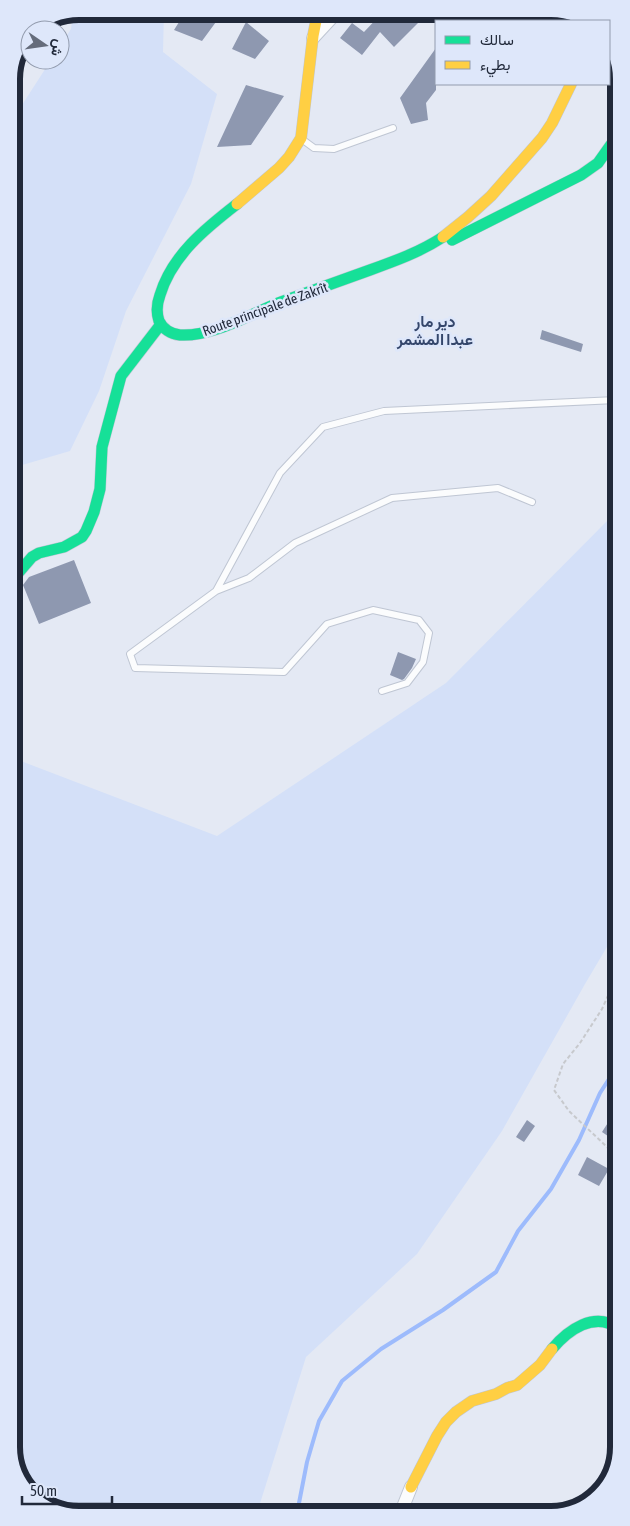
<svg xmlns="http://www.w3.org/2000/svg" width="630" height="1526" font-family="'Asap Condensed',Vazirmatn,sans-serif">
<style>
.green{fill:#d4e0f8}
.lines{fill:none;stroke-linecap:round;stroke-linejoin:round}
.stream{stroke:#9dbbfc;stroke-width:4}
.building{fill:#8e98b0}
.lane-casing{stroke:#bfc6d3;stroke-width:8}
.street-casing{stroke:#bfc6d3;stroke-width:14}
.fast-casing{stroke:#bfc6d3;stroke-width:12}
.slow-casing{stroke:#bfc6d3;stroke-width:12}
.path{stroke:#c7c9cd;stroke-width:2;stroke-dasharray:4 2.5;stroke-linecap:butt}
.lane{stroke:#fbfcfd;stroke-width:6}
.street{stroke:#fbfcfd;stroke-width:12}
.fast{stroke:#16e098;stroke-width:11}
.slow{stroke:#ffcf43;stroke-width:11}
.labels{text-anchor:middle;stroke-width:5;stroke-linejoin:round;paint-order:stroke}
.street-label{font-size:14px;fill:#21293a;stroke:#dee7fa}
.quarter-label{font-size:16px;font-weight:bold;fill:#34466b;stroke:#dee7fa}
.rim{fill:none;stroke:#21293a;stroke-width:6}
</style>
<rect width="100%" height="100%" fill="#e4e9f4"/>
<path class="green" d="M79,11H164L163,52L217,94L191,184L126,311L99,391L70,451L12,468L11,122L51,60H60V46L71,29L73,14Z
M616,512L617,930L585,984L502,1131L417,1254L306,1357L257,1513L74,1515L38,1501L15,1468L13,758L217,836L446,683Z"/>
<g class="lines">
<path class="stream" d="M299,1513V1503L307,1462L319,1421L342,1381L381,1349L443,1310L496,1272L518,1231L551,1189L579,1140L600,1093L618,1065"/>
</g>
<path class="building" d="M186,11H224L202,41L174,30Z
M384,11H430L394,47L380,32L362,55L340,38L352,23L364,32Z
M246,22L269,41L255,59L232,49Z
M436,48V90L426,103L428,120L411,124L400,98Z
M246,85L284,96L251,145L217,147Z
M542,330L583,344L581,352L540,339Z
M74,560L91,603L39,624L23,585L29,577Z
M398,652L416,659L412,668L404,679L402,680L390,675Z
M618,1107V1143L602,1132Z
M527,1120L535,1126L524,1142L516,1137Z
M587,1157L609,1169L599,1186L578,1175Z"/>
<g class="lines">
<defs>
<path id="lane" d="M303,140L314,148L334,149L393,128
M216,591L249,578L295,543L392,498L498,488L532,502
M382,691L407,683L423,662L429,633L419,620L373,610L327,624L284,672L135,668L130,654L216,591L280,473L323,427L384,411L616,400"/>
<path id="street" d="M313,38L338,11
M401,1512L411,1487"/>
<path id="fast" d="M237,204C206,228 172,255 160,295C157,303 156,312 159,321C163,329 171,334 180,335C213,337 250,314 281,302C311,291 340,281 370,270C395,261 420,252 443,237
M452,240L581,175L598,163L615,139
M13,579L32,557L39,553L64,547L82,537L86,531L94,512L100,489L102,447L121,376L161,324
M552,1349C568,1330 594,1311 618,1328"/>
<path id="slow" d="M237,204L279,168L289,157L301,138L313,36L318,11
M443,237L468,217L491,196L542,138L552,123L571,84
M411,1487L437,1436L446,1422L456,1412L472,1401L496,1394L507,1388L517,1385L540,1365L552,1349"/>
</defs>
<use href="#lane" class="lane-casing"/>
<use href="#street" class="street-casing"/>
<use href="#fast" class="fast-casing"/>
<use href="#slow" class="slow-casing"/>
<path class="path" d="M617,951L615,980L602,1009L580,1043L563,1064L554,1090L569,1111L608,1148L618,1151"/>
<use href="#lane" class="lane"/>
<use href="#street" class="street"/>
<use href="#fast" class="fast"/>
<use href="#slow" class="slow"/>
</g>
<g class="labels">
<g class="street-label">
<text transform="translate(265 309) rotate(-20)" y="5">Route principale de Zakrît</text>
</g>
<g class="quarter-label">
<text x="435" y="327">دير مار<tspan x="435" dy="18">عبدا المشمر</tspan></text>
</g>
</g>
<path d="M0 0H630V1526H0ZM79 20H551A59 59 0 0 1 610 79V1447A59 59 0 0 1 551 1506H79A59 59 0 0 1 20 1447V79A59 59 0 0 1 79 20Z" fill="#dee7fa" fill-rule="evenodd"/>
<path class="rim" d="M79 20H551A59 59 0 0 1 610 79V1447A59 59 0 0 1 551 1506H79A59 59 0 0 1 20 1447V79A59 59 0 0 1 79 20Z"/>
<rect x="435" y="20" width="175" height="65" fill="#dee7fa" stroke="#929bad"/>
<rect x="445" y="36" width="25" height="8" fill="#16e098" stroke="#929bad"/>
<text x="480" y="45" font-size="15" fill="#21293a">سالك</text>
<rect x="445" y="61" width="25" height="8" fill="#ffcf43" stroke="#929bad"/>
<text x="480" y="70" font-size="15" fill="#21293a">بطيء</text>
<g transform="translate(45 45) rotate(103)"><circle r="24" fill="#dee7fa" stroke="#929bad"/>
<path d="M0-4L9 19L0 12L-9 19Z" fill="#656c7b"/>
<text y="-8" font-size="14" font-weight="bold" text-anchor="middle" fill="#21293a">ش</text>
</g>
<path d="M22 1496v8h90v-8" fill="none" stroke="#21293a" stroke-width="2.5"/>
<text x="30" y="1496" font-size="15" fill="#21293a" stroke="#dee7fa" stroke-width="4" paint-order="stroke">50 m</text>
</svg>
